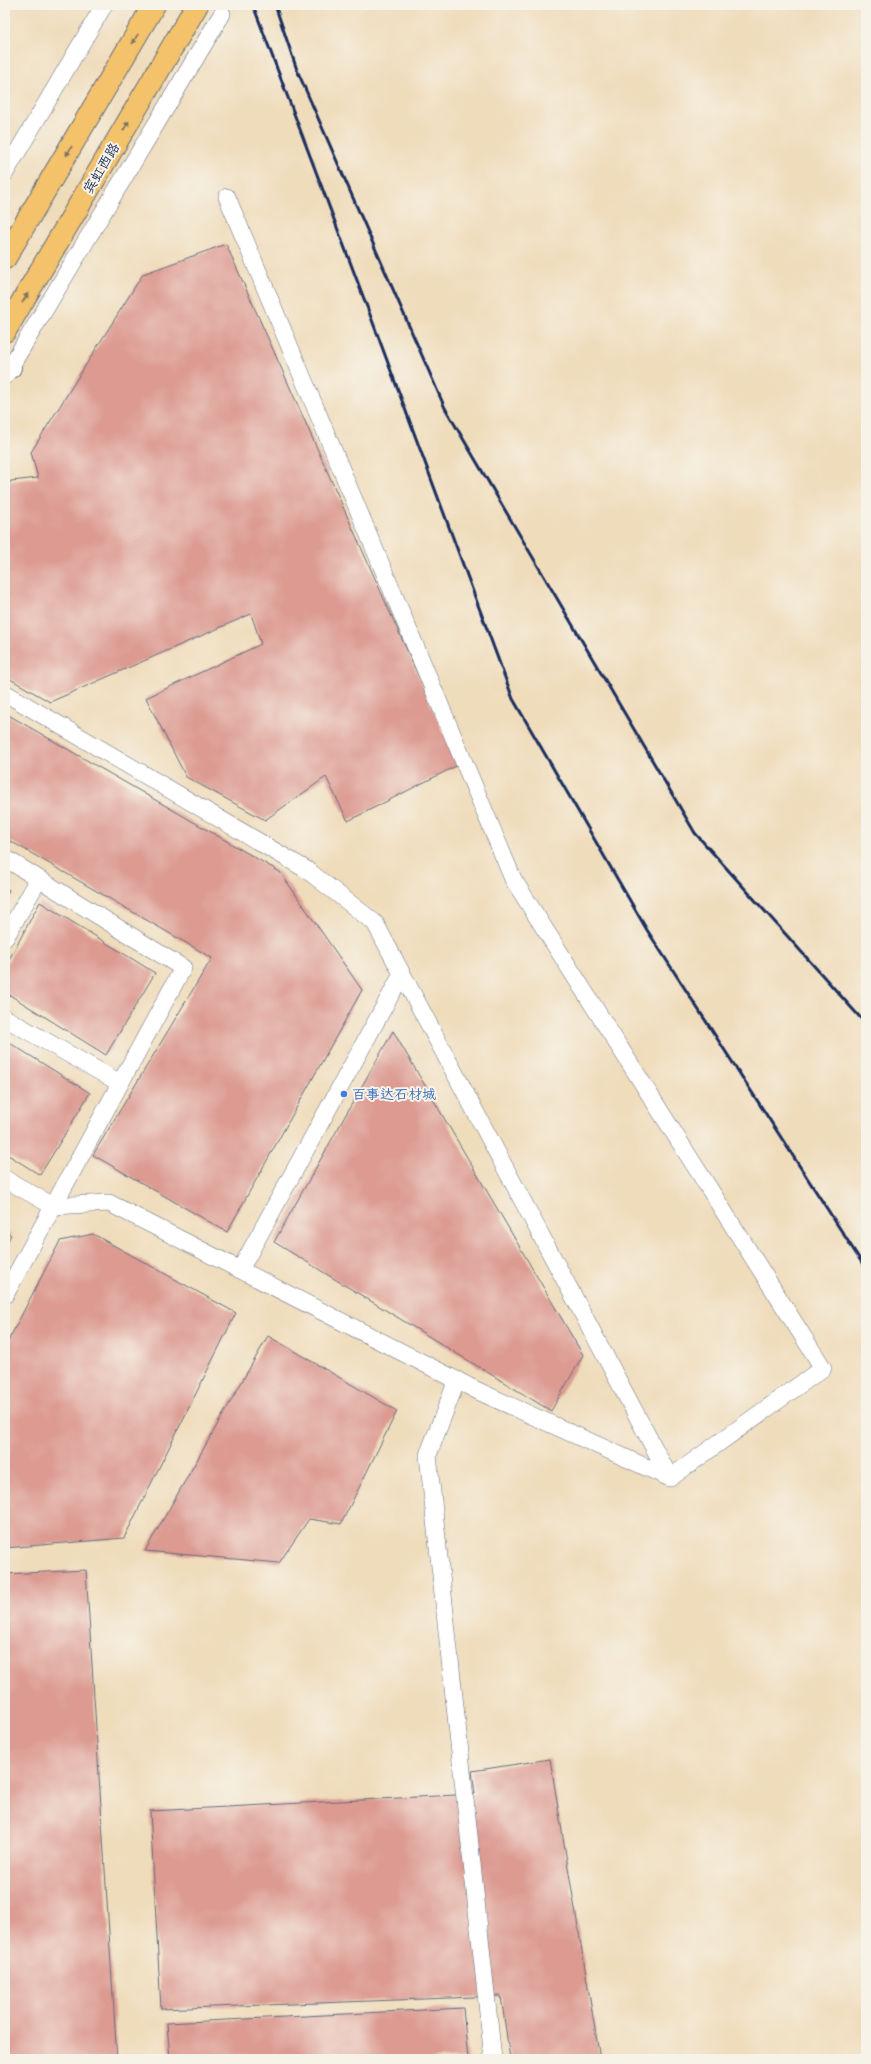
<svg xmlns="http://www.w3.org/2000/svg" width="871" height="2064" font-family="'Playpen Sans','LXGW WenKai TC',sans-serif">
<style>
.building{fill:#dc9a91}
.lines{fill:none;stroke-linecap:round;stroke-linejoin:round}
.lane-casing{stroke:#656c7f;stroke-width:18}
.street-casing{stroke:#656c7f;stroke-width:24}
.primary-casing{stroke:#656c7f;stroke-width:24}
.lane{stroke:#fff;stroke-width:17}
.street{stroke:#fff;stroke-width:22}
.primary{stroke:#f3c26a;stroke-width:22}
.rail{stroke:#1b2f5e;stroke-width:3}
.oneway{fill:#7c7163}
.shop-dot{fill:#3f7fe0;stroke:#f7f3e8;stroke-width:1.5}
.labels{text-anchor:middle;stroke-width:4;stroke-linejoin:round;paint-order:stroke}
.street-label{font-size:14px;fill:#1b2f5e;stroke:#f7f3e8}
.shop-label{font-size:14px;fill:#366cbe;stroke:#f7f3e8;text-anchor:start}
</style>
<rect width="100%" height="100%" fill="#f7f3e8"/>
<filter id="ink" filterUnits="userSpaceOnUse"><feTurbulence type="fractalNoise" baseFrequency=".025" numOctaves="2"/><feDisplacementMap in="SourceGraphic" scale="8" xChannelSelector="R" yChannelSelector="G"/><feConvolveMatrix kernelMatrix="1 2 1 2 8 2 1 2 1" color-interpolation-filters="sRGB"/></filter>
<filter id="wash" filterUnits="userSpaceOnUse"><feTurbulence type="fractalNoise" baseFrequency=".012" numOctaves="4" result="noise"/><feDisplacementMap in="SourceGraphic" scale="16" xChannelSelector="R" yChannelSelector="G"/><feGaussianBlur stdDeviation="0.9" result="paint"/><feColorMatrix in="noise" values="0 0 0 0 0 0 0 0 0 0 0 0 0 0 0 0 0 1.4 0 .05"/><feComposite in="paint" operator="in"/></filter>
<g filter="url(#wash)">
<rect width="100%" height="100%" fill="#efdcbb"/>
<g id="blocks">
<path class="building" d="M226,244L458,765L348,821L326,777L265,820L186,777L146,698L261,644L251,614L50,702L5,676V491L11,481L38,478L31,452L143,274Z
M5,713L280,872L362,990L227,1232L93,1155L212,958L5,838Z
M5,887L9,890L5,898Z
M40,902L155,973L106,1055L5,992V967Z
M393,1031L583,1355L551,1411L274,1242Z
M5,1040L90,1093L40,1175L5,1153Z
M5,1231L11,1235L5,1246Z
M93,1234L236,1313L124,1538L5,1548V1347L60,1241Z
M268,1336L397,1411L341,1524L309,1519L279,1563L145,1551Z
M86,1570L117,2059H5V1574Z
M550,1759L600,2059H510L501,1996L161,2009L150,1811L475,1794L472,1771Z
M463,2008L468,2059H170L167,2023Z"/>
</g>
</g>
<g filter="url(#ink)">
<use href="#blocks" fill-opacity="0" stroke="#656c7f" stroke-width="1"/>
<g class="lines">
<defs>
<path id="lane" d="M5,173L104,5
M5,376L222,14
M5,693L307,870L375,923L670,1478
M5,858L183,968L5,1295
M5,938L39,879
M5,1018L120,1083
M5,1179L53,1206L109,1203L478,1391L670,1478L823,1368L513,879L227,197
M240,1270L402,974
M457,1380L428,1455L493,2059"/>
<path id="street" d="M5,364L10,367"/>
<path id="primary" d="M5,258L154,5
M5,331L197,5"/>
</defs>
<use href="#lane" class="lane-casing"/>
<use href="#street" class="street-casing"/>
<use href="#primary" class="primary-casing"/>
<use href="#lane" class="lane"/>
<use href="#street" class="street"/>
<use href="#primary" class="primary"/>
<path class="rail" d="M253,5L372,320L513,699L647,930L866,1269
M275,5L297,70L445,408L695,833L866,1024"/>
</g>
<defs><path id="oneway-solid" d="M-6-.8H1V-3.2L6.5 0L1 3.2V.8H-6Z"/></defs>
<g class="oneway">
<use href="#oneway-solid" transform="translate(135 39) rotate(121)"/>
<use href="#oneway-solid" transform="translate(126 126) rotate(-59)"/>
<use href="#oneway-solid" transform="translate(69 151) rotate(121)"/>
<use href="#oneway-solid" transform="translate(25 298) rotate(-59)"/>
</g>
</g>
<circle class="shop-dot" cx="344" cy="1094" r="4"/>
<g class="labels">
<g class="street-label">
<text transform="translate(101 168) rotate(-59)" y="5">宾虹西路</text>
</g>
<g class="shop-label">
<text x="352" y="1099">百事达石材城</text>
</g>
</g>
<rect width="871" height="2064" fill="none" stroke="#f7f3e8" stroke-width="20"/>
</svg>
